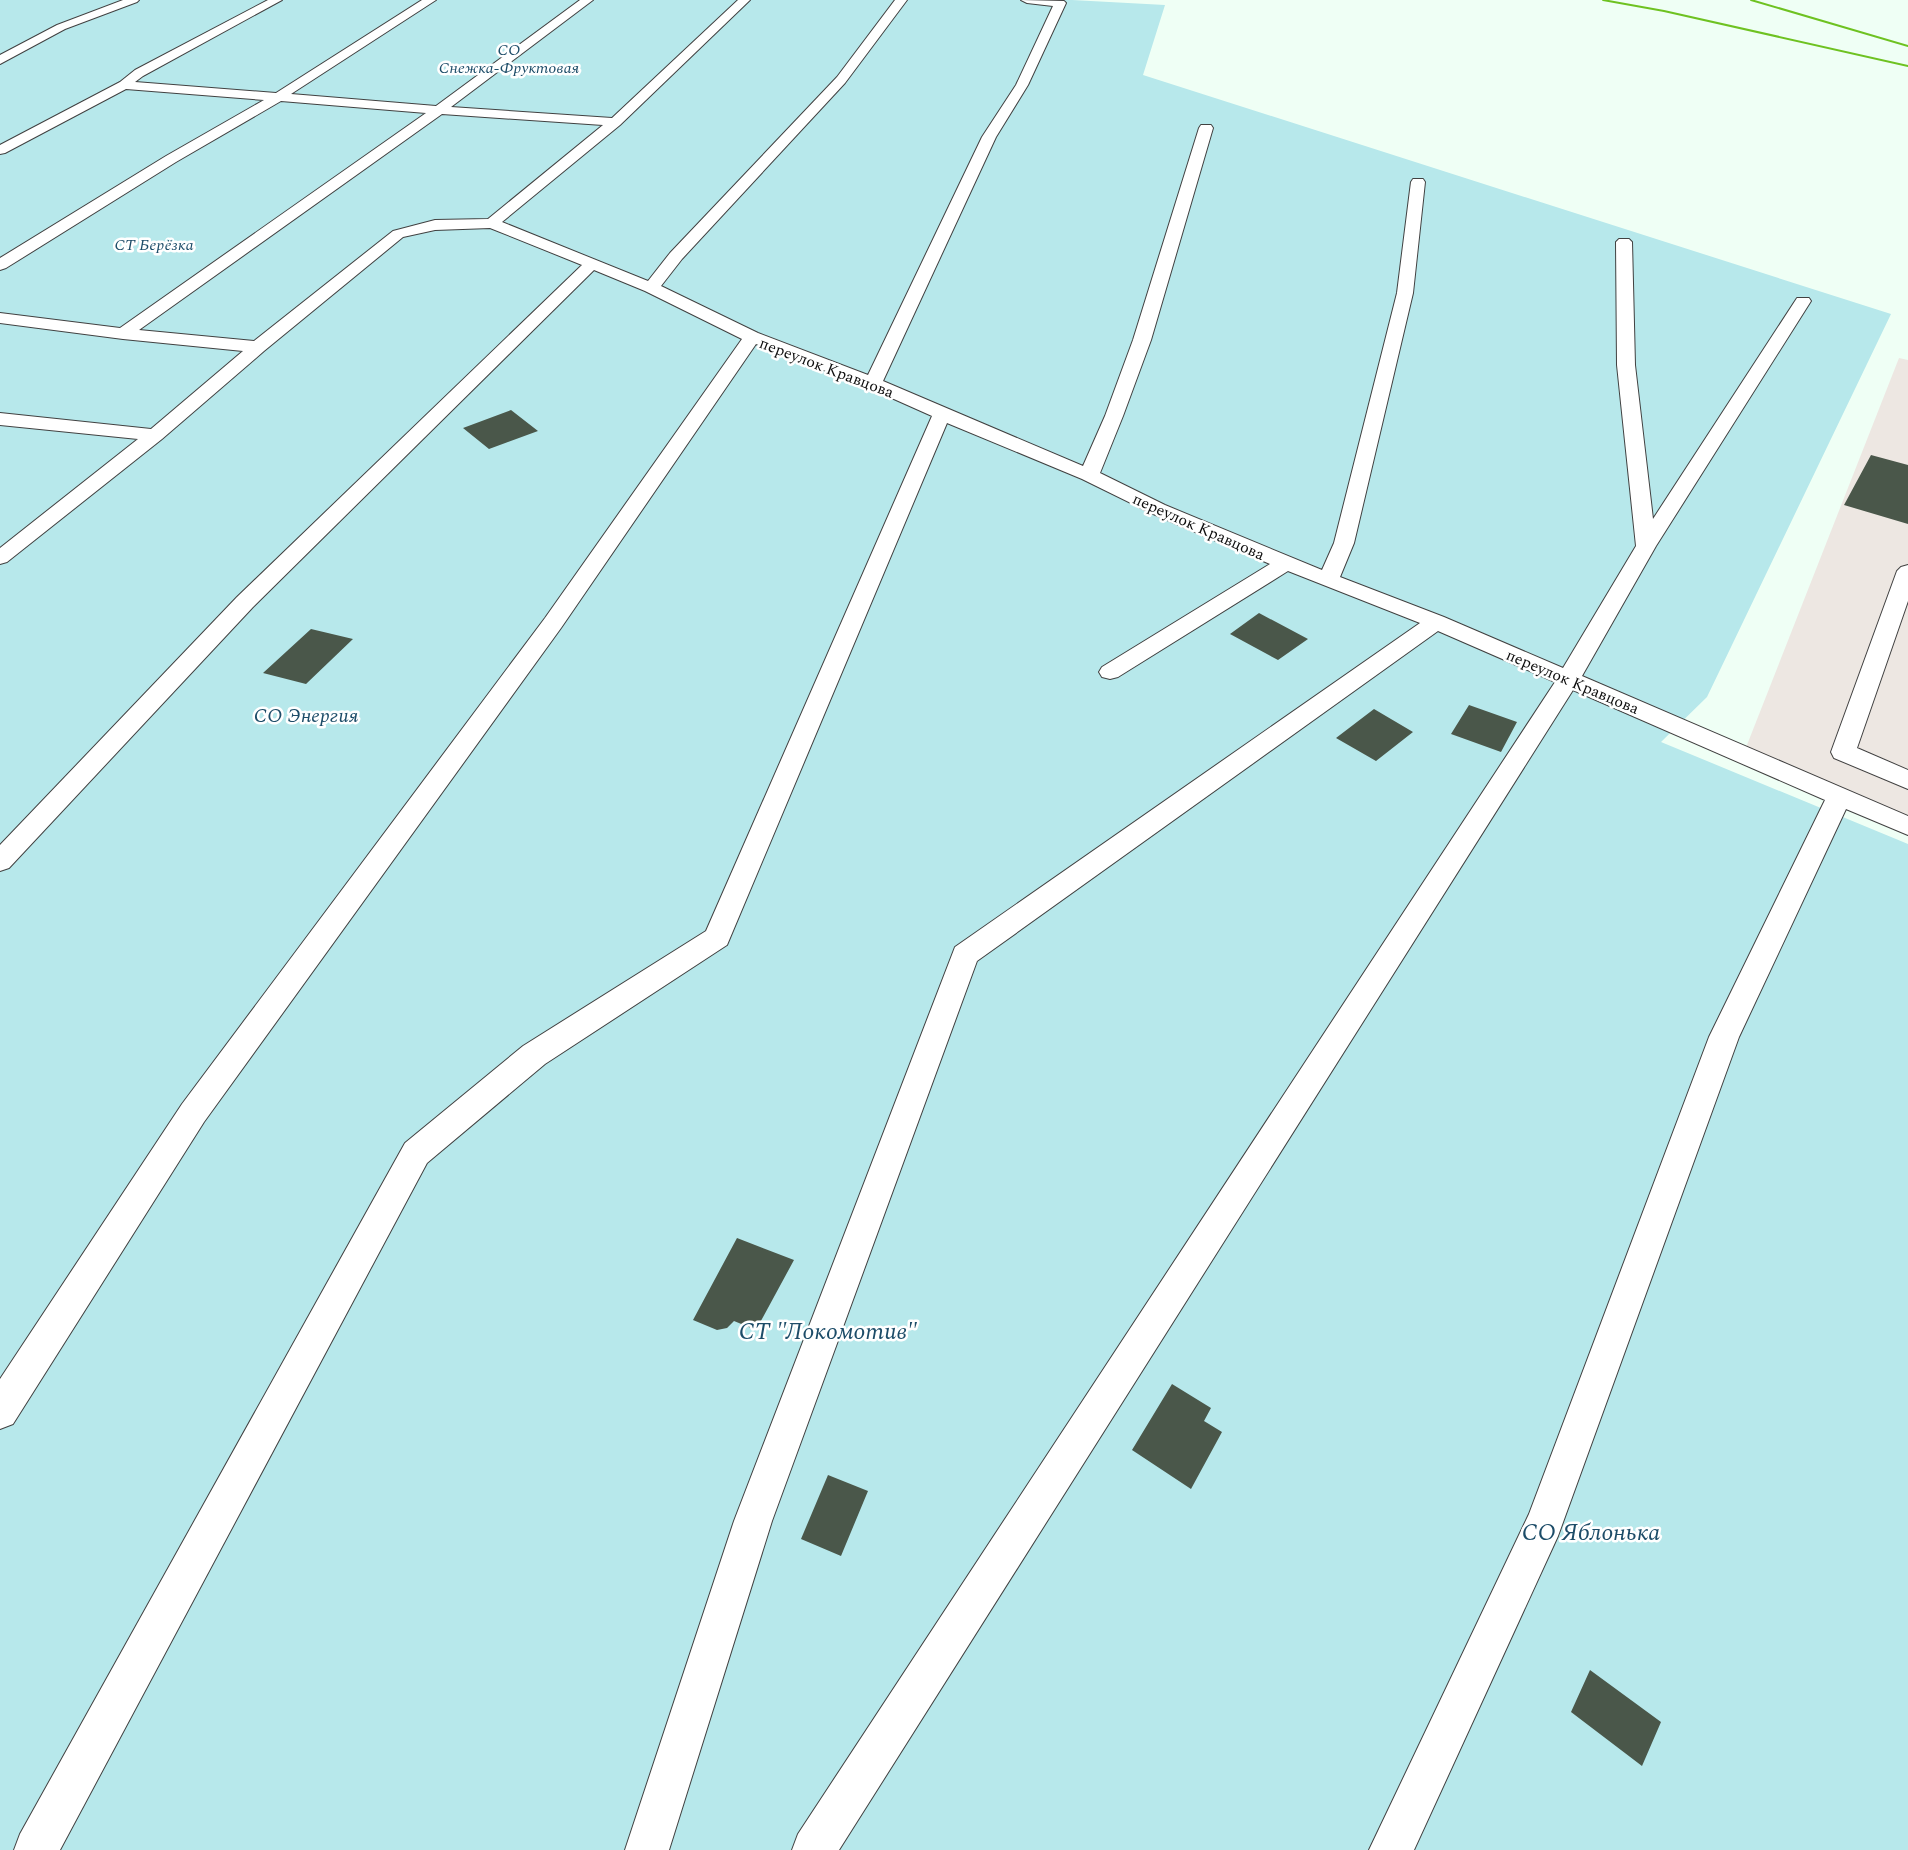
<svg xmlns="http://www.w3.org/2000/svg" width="1908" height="1850" font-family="Spectral,serif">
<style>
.industrial{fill:#ede7e2}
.green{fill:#b7e8eb}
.building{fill:#4a574a}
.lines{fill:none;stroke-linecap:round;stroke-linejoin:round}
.minor-casing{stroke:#414141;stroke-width:2}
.minor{fill:#fff;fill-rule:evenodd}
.rail{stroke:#6ec221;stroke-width:2}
.labels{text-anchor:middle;stroke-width:5;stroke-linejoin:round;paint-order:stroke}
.far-park-label{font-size:16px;font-style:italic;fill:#1c4c68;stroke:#fff}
.far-street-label{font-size:16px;fill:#0e0e0e;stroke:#fff}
.park-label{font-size:20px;font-style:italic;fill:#1c4c68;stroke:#fff}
.near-park-label{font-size:24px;font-style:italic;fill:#1c4c68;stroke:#fff}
</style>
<rect width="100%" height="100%" fill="#effff5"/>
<path class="industrial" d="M1899,358L1908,360V821L1745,750Z"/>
<path class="green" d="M0,0H1072L1165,5L1143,75L1891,314L1707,697L1661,742L1908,844V1850H0Z"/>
<path class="building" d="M511,410L538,431L489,449L463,428Z
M1871,455L1908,465V524L1844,505Z
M1259,613L1308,639L1278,660L1230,634Z
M311,629L353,639L306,684L263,673Z
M1469,705L1517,722L1501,752L1451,734Z
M1374,709L1413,732L1376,761L1336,738Z
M737,1238L794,1260L756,1330L734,1321L727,1328L717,1330L693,1320Z
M1172,1384L1211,1408L1204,1421L1222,1432L1191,1489L1132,1450Z
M828,1475L868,1491L841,1556L801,1539Z
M1590,1670L1661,1722L1642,1766L1571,1712Z"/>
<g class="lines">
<defs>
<path id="minor" d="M123,0H139L137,2L65,29L0,64V55L57,25Z
M268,0H282L143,76L135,82L276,93L422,0H436L291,94L436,106L580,0H593L451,107L612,118L738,0H750L620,125L502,222L648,281L670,253L837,77L895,0H907L845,83L682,259L661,286L758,333L868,375L982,137L1016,85L1053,6L1027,3L1021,0L1064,1L1066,3L1028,85L996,137L883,381L1083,466L1105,416L1133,340L1199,128L1201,125H1211L1213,128L1151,340L1123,416L1100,473L1165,505L1322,570L1334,543L1397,293L1411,182L1413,179H1423L1425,182L1413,293L1354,543L1340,577L1444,617L1563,668L1636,546L1617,365L1616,242L1619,239H1629L1632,242L1635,365L1653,519L1797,298H1809L1811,301L1656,546L1582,676L1908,816V835L1846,809L1739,1037L1558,1536L1414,1850H1369L1529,1514L1709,1037L1825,800L1573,690L839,1850H792L798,1834L1555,682L1438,631L977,961L772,1521L669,1850H625L734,1521L955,947L1420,623L1288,571L1118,677L1110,679L1102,677L1099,672L1102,667L1270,564L1151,513L1082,479L947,423L727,945L545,1064L427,1163L60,1850H14L20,1834L405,1143L523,1046L706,931L932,416L867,387L756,344L561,628L204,1122L13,1424L0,1429V1379L182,1104L545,618L742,339L645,291L594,270L253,607L9,868L0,871V845L237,597L582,265L490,228L435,230L403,237L264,351L162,439L7,562L0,564V548L138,439L0,425V413L151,429L243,351L123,339L0,323V313L120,328L426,113L281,101L176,162L6,268L0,270V258L166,156L264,100L126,89L5,153L0,154V145L120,82L135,70ZM442,114L603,125L488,219L435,220L393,231L254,341L139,330Z
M1908,565V601L1857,748L1908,770V789L1834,758L1831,752L1897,571L1901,567Z"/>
</defs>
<use href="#minor" class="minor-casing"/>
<use href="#minor" class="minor"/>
<path class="rail" d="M1603,0L1664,11L1908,66
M1751,0L1908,46"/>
</g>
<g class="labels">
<g class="far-park-label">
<text x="509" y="55">СО<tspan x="509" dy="18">Снежка-Фруктовая</tspan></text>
<text x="154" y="250">СТ Берёзка</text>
</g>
<g class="far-street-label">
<text transform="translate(827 367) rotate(21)" y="6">переулок Кравцова</text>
<text transform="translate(1199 526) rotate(24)" y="6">переулок Кравцова</text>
<text transform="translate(1573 681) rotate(23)" y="6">переулок Кравцова</text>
</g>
<g class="park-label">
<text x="306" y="722">СО Энергия</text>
</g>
<g class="near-park-label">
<text x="828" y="1339">СТ "Локомотив"</text>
<text x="1591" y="1540">СО Яблонька</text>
</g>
</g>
</svg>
